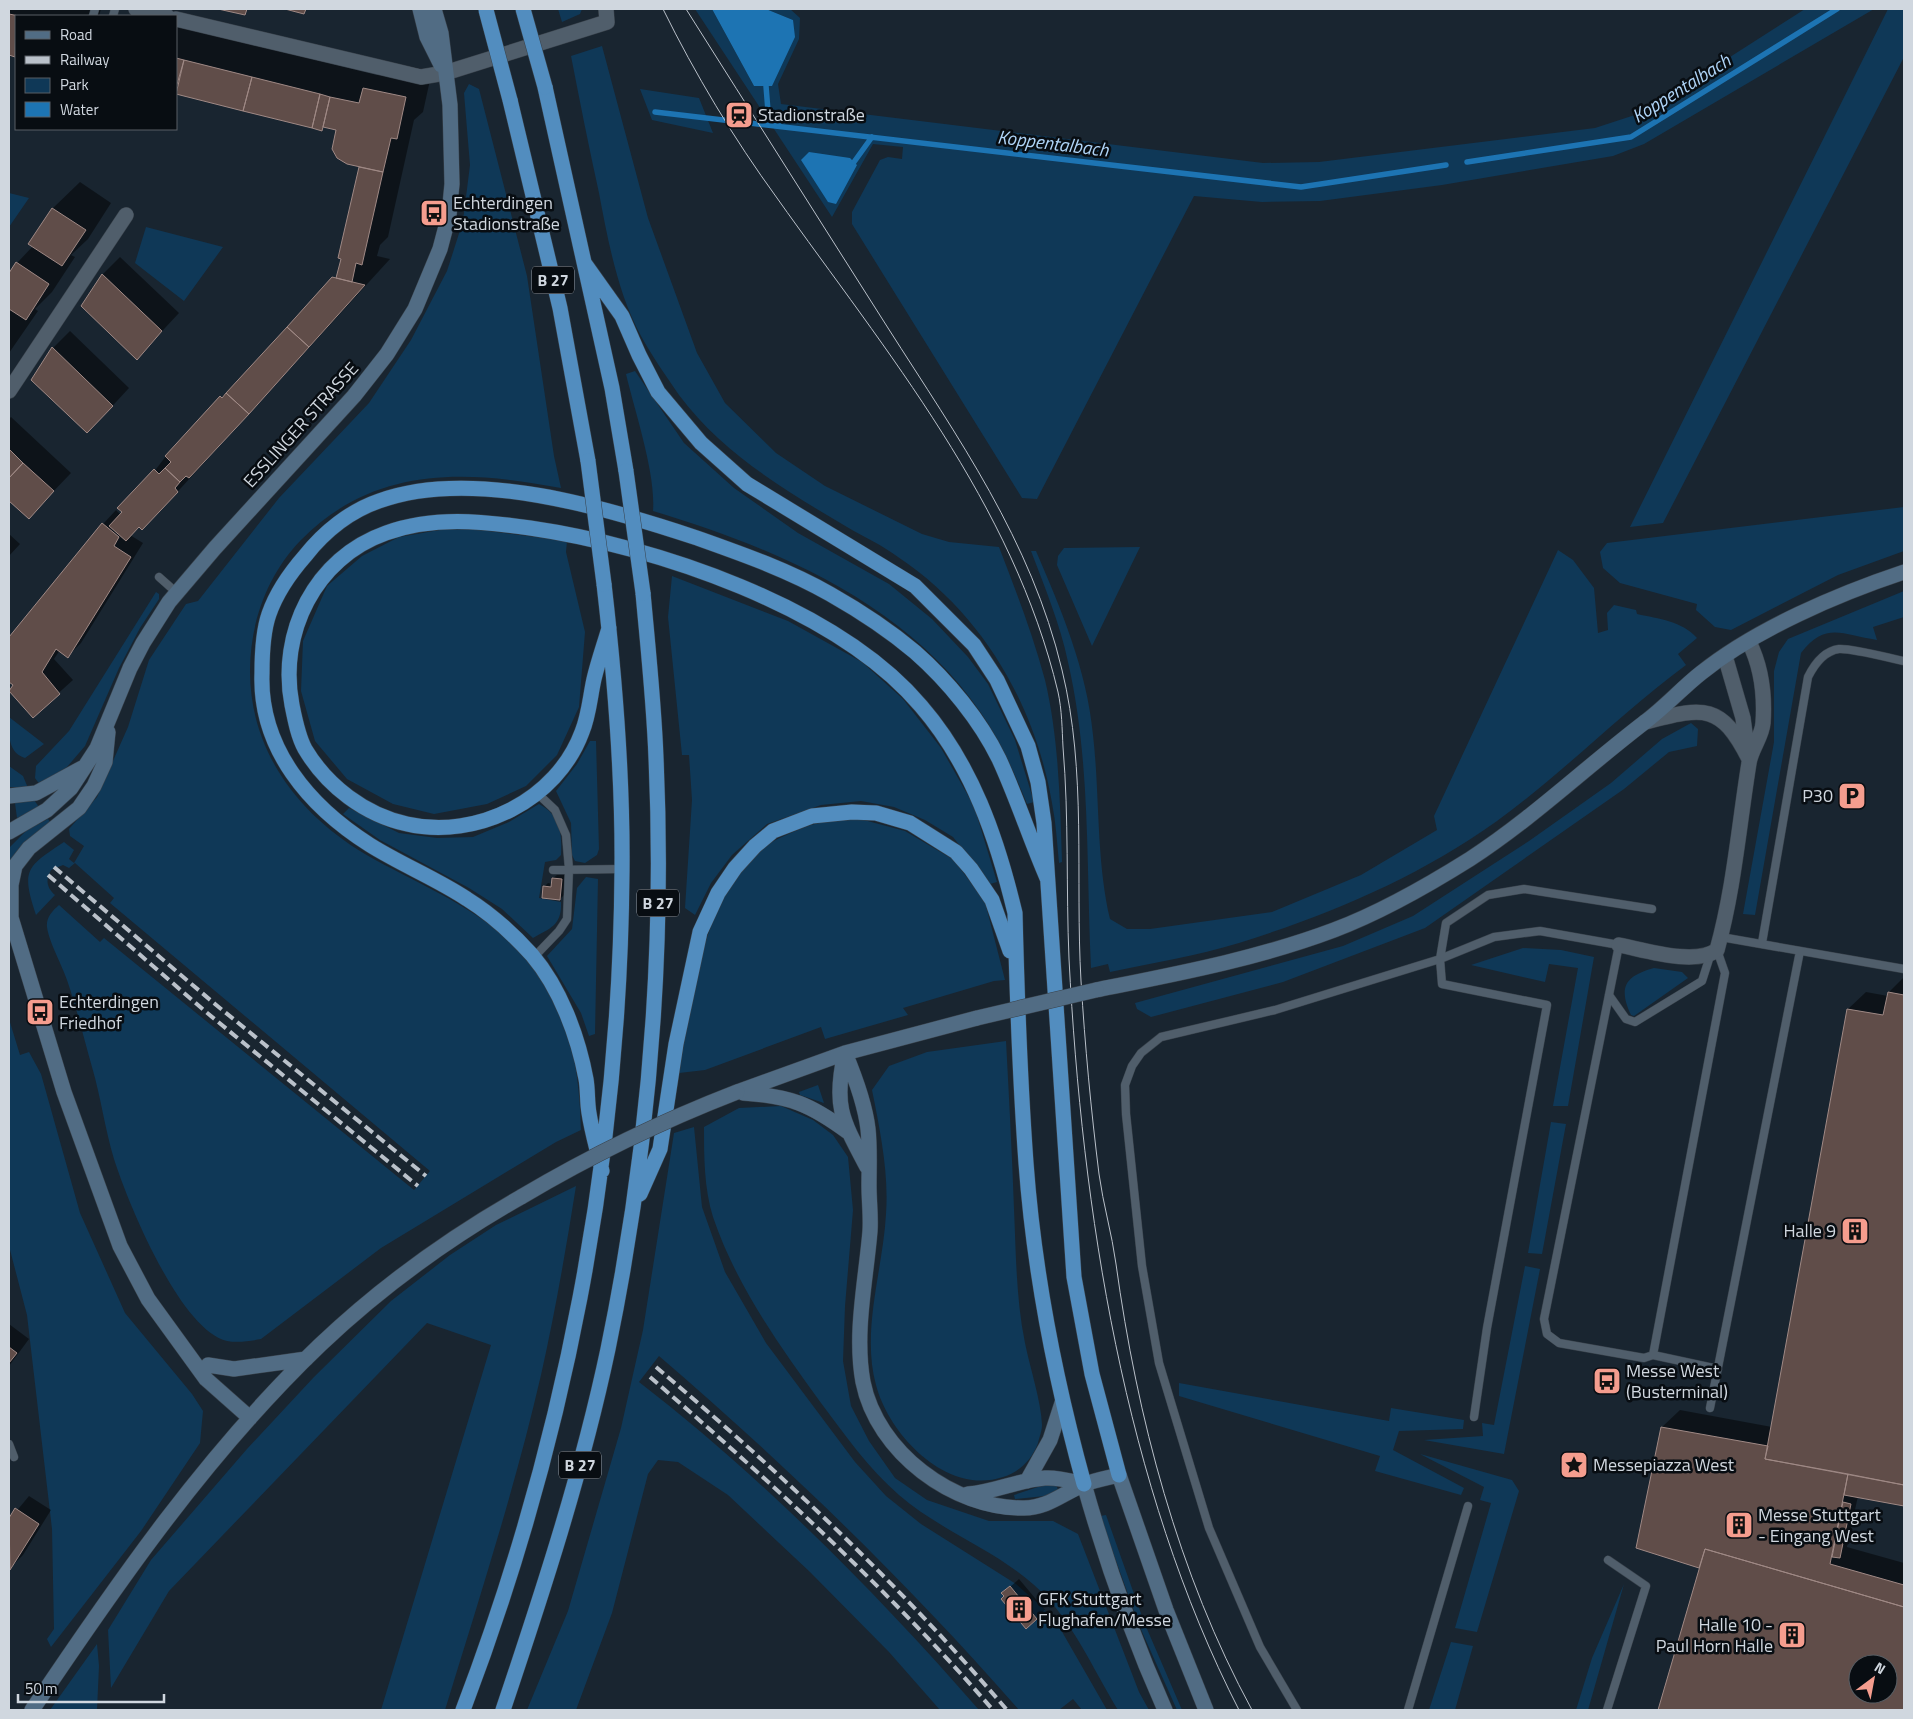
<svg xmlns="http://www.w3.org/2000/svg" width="1913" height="1719" font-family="'Titillium Web',sans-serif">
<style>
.green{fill:#0f3857}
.water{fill:#1d74b3}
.shadow{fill:#0007;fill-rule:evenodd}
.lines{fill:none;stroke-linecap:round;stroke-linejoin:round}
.stream{stroke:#1d74b3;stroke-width:5.5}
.building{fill:#604d49;stroke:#9f8985;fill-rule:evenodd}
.lane-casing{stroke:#39424b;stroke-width:9}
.street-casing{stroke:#39424b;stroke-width:16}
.secondary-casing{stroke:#39424b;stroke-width:16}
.highway-casing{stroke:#39424b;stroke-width:16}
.lane{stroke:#505e6b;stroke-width:8}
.street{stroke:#505e6b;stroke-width:15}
.secondary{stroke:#516c84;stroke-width:15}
.highway{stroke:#528dbf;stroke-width:15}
.tram{stroke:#bac1ca;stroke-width:1}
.rail{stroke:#bac1ca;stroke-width:4;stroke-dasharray:10 5;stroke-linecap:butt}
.secondary-bridge-casing{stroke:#39424b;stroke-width:16;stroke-linecap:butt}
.highway-bridge-casing{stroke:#39424b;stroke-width:16;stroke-linecap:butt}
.secondary-bridge{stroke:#516c84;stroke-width:15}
.highway-bridge{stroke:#528dbf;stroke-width:15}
.labels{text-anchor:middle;stroke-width:5;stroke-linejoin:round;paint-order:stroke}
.shield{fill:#080d12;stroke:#949aa2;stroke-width:1}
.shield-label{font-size:16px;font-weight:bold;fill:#d0d7df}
.poi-label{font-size:18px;fill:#d0d7df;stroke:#080d12;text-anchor:start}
.street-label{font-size:18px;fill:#d0d7df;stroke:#080d12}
.water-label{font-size:19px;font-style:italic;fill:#afd4f7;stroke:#080d12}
</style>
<rect width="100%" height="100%" fill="#192530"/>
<path class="green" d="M558,9H582L580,14L562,22Z
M695,9H712L754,86L793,20L766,9H790L800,18L799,39L778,84L781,104L1263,163L1319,162L1595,128L1644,112L1805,9H1874L1644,144L1613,156L1442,185L1320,201L1262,202L1194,196L1037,499L1022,498L852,224V212L880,160L888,157L902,159L903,147L873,144L832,217Z
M1888,9H1904V57L1663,523L1630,527Z
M602,46L648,218L697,353L725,403L776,453L825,486L922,534L949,542L999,547C1016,591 1033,635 1045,680C1059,739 1060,802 1062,862L1059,863C1057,843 1056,823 1052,803C1035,704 982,613 898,557C882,545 864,537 847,527C786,491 722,453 679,395C666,376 652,356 641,336C618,294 608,241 599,193C589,148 580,102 571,56Z
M469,84L479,89L527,276L554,456L561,488C466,470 375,465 301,540C267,575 250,623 250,671C250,751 298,814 365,854C422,887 490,911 532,965C571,1016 579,1067 581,1130L556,1142L381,1248L261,1339C250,1341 238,1343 227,1341C180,1330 128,1203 114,1159C105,1129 101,1098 92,1067C84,1039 77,1009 67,980C62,965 49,942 47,927C46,918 52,911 59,905L100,942L104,938L414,1190L430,1171L110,903L114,898L75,863L69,868L63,865L51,870C45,880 47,888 55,895L36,915C21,870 26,867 64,842L74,850L69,859L74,863L84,846L70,836L69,829L97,797L128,727L149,660L186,604L198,601L279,498L369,403L411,340L447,271L463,221L470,165L464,93Z
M640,89L699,98L713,133L652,120Z
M9,193L29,198L9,227Z
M146,227L223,247L184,301L135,263Z
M635,371L684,443L734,488L798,533L889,584L932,619L968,657L988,684L1015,740L1034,802L1027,804C1014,772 1001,742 981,713C906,603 776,548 653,511C656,474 635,412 626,374Z
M1904,507V551L1838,575L1731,630L1715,627L1696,610L1697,604L1620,583L1603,568L1600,552L1607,543Z
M457,527L567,541L566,552L585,632L579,707L557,755L526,786L487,804L434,814L393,804L347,779L315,741L301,691L303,641L327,586L362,556L399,537Z
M1140,547L1092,646L1057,565L1058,556L1064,548Z
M1558,550L1573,560L1594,588L1598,633L1608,630L1607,613L1614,605L1636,610L1637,614C1659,619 1682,621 1697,638L1678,654L1686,665C1620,714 1563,773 1497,821C1417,878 1331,914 1239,943C1197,956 1152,963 1110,972L1108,964L1091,968C1086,866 1091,762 1068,662C1060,624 1045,588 1031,551H1036C1061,609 1087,670 1093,735C1100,796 1096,859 1110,919L1127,929H1150L1272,912L1361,875L1437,830L1434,816Z
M672,576L788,621L862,662L903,699L941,748L974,806L997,882L990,884L953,837L925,820L894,807L861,801L821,805L767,824L732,855L711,883L695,915L685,908L692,800L689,755H682L668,617Z
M1904,591V617L1873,627L1877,640C1842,635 1826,621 1801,653L1755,915L1743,914L1774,742V671L1779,652L1788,639Z
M156,592L159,594V599L140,628L119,668L85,746L67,767L40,785L35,778L36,766L69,731Z
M9,717L44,744L25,758C7,752 9,733 9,717Z
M1691,723L1698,729L1697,746L1669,752L1624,789L1425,928L1283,982L1151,1017L1137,1009L1135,1003L1343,946L1413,916L1529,841L1611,783L1662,739Z
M590,741H596L599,849L597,855L585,863L575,861L572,855L571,823L556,791L577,764Z
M9,766L23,776L28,788L9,787Z
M34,800L39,807L17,818L15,803Z
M539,804C561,816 562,832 561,855L556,860L545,862L539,898L561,902C562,925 551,928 533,938L502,909L469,888L380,840L343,814L349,808L399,833L437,838L473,837L509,822Z
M48,819L51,823L20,847L9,865V848L27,830Z
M860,819L905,831L954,860L985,902L1005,980L994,981L903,1008L908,1015L825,1039L821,1027L705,1070L679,1073C692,1000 701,895 766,846C777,838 797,830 811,825C826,820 845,821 860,819Z
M586,877L598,879L595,1034L589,1036L581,1013L547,956L572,929L577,888Z
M1523,948L1561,950L1594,957L1568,1106H1553L1578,968L1549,964L1545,982L1471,965Z
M1654,968L1682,972L1688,978L1634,1016L1631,1015C1618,987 1625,976 1654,968Z
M9,1019L20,1055L29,1052L41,1074L80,1213L125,1313L192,1394L203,1411L200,1443L141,1531L51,1647L47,1639L54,1629L52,1529L27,1315L9,1246Z
M1006,1041C1009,1097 1012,1153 1014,1209C1016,1253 1016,1299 1025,1343C1030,1368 1041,1401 1042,1425C1042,1431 1039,1438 1038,1443C1032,1460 1019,1472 1003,1477C947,1496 889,1435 876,1385C861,1330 883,1270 886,1214C889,1173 880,1130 872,1090L889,1066L927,1052Z
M818,1085L824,1103L800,1095L799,1092Z
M781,1106L813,1120L833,1135L848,1157L853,1210L845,1306L843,1361L851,1406L869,1441L895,1478L927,1500L989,1521H1053L1078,1534L1139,1692L1149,1710H1118C1096,1674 1078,1633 1050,1601C1009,1554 945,1535 899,1495C868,1468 845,1435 821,1403C779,1345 736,1285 713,1217C704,1188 704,1156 704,1127L739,1108Z
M1551,1122L1566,1124L1542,1254L1528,1253Z
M694,1127L702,1207L725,1272L766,1343L855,1462L886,1496L921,1524L1016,1584L1043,1608L1061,1630L1107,1710H1082L1073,1699L1059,1710H1019C908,1583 787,1466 659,1356L639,1382C761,1476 878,1594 979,1710H940L889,1652L810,1572L728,1495L678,1462L658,1460L648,1474L612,1613L576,1710H527L568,1611L621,1428L643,1330L674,1133Z
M576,1186C566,1249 555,1313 541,1375C515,1488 479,1599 445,1710H381L491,1345L427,1323L169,1591L111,1688L108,1630L151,1560L247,1449L314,1377L391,1301L450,1255L496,1225Z
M1525,1266L1540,1269L1504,1454L1424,1440L1483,1436L1482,1423L1494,1425Z
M1179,1383L1389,1421L1391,1408L1464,1420L1463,1429L1399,1431L1393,1450L1464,1488L1461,1495L1375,1471L1380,1456L1179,1396Z
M1420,1454L1512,1480L1519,1491L1477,1632L1455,1628L1491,1503L1480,1500L1484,1487Z
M1056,1484L1058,1490L1045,1496L1015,1499L1014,1495L1044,1485Z
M1106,1515L1144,1622L1182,1710H1177L1139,1625L1100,1516Z
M1624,1584L1588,1710H1576L1592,1658Z
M1451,1642L1473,1646L1455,1710H1429Z
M97,1644L99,1666L97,1710H50Z"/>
<path class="water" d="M712,9H766L793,20L795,37L772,86H754Z
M809,152L850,158L857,165L836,204L828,202L801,160Z"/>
<path class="shadow" d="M9,9H101L99,16H16V56L9,54Z
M176,25L377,75L390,62L432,71L423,112L414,120L388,237L380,245L377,256L390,259L160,511L130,535L143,543L81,643L68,656L60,650L54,659L73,680L33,716L9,690L14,684L9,680V639L103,524L116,510L121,515L166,456L339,273L342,258L340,257L361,166L338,129L325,126L322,129L176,92Z
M80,182L111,203L88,239L71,255L75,257L52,292L35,309L38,311L9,353V275L17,263L33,246L30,244L53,208Z
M120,257L179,313L137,358L82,305L103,274Z
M70,331L129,388L105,414L53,348Z
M11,417L71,473L29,517L9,499V419Z
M9,534L20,544L9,556Z
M557,875H565L564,895L560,899L544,887L548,883L553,884V878Z
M1904,977V1504L1858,1496L1847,1547L1904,1563V1710H1659L1701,1567L1637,1547L1662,1427L1680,1410L1772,1427L1848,1009L1866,992L1888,996L1889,992ZM1858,1664H1888V1694H1858Z
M9,1324L29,1339L9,1366Z
M29,1496L51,1510L23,1555L10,1568L9,1520Z
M1019,1579L1045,1610L1026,1627L1003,1593Z"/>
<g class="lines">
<path class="stream" d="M766,86L768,111L779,126
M655,112L1301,187L1446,165
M854,162L872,137
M1467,162L1631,137L1837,9"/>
</g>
<path class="building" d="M218,9H247L245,15Z
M285,9H306L304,14Z
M9,14L19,16H16L15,57L9,55Z
M176,58L184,60L176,88Z
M184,60L252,77L243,111L176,94Z
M252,77L320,94L312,128L243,111Z
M363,88L406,97L397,139L391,138L383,172L347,164L337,158L332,149L336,130L323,127L330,97L359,103Z
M320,94L330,97L322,131L312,128Z
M359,167L383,172L362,265L356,263L352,282L336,278L341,259L338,258Z
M52,208L86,230L62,266L28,244Z
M16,262L49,284L26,320L9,309V273Z
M102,274L162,331L137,360L81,306Z
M332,277L365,285L309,347L287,327Z
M287,327L309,347L249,414L226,393Z
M52,347L113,406L87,433L31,380Z
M226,393L249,414L189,478L186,476L180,482L165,468L171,462L165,456L220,396L222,398Z
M9,449L23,463L9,478Z
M23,463L54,491L29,519L9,501V478Z
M165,468L180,482L175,488L178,492L142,530L139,527L126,541L109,526L122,512L117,508L154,469L159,474Z
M102,523L119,537L114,546L131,557L68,658L56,649L42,672L60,694L33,718L9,691L13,685L9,682V637Z
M552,878L562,879L560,900L542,898L543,886L551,887Z
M1888,992L1904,995V1485L1765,1459L1847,1009L1883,1015Z
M9,1347L17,1353L9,1363Z
M1661,1427L1768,1446L1765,1459L1848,1474L1830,1564L1904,1585V1607L1705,1549L1699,1568L1636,1548Z
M1848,1474L1904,1485V1506L1844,1495Z
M1843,1502L1851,1504L1840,1558L1832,1557Z
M15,1508L39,1524L10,1570L9,1518Z
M1705,1549L1904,1607V1710H1658ZM1858,1664H1888V1694H1858Z
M1010,1586L1037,1619L1026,1629L1001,1599L1004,1596L1001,1593Z"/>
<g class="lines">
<defs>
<path id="lane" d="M93,16L95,9
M113,16L115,9
M159,577L177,593
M553,870L622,869
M1721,937L1904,969
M1762,943L1808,677C1814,665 1824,651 1839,649C1852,648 1889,658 1904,661
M534,957L559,931L567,919L569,869L566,835L555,810L537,793
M1609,995L1626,1019L1635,1022L1702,981L1710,956
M1653,1355L1718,1369
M1710,1408L1800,951
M1474,1417L1487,1328L1547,1005L1442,984L1440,959L1446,923L1488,895L1524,889L1652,909
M9,1444L14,1457
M1297,1710L1260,1647L1209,1528L1159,1363L1142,1266L1126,1114L1125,1085L1132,1066L1141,1053L1161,1037L1275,1010L1440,959L1494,937L1540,931L1619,945L1544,1319L1547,1334L1559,1343L1644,1358L1653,1355L1725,973L1717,950
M1408,1710L1468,1506
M1607,1710L1646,1586L1608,1560"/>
<path id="street" d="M136,9L167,16
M176,19L421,77L445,73L607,22L606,9
M9,391L126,215
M1725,656L1743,718L1747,748
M1645,722C1702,708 1720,701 1749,759
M1619,945C1645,950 1695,966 1717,950C1734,889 1739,825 1749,763C1751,749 1762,737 1763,723C1765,694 1762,668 1749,642"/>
<path id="secondary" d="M420,9L427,37L441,65
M9,796L36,793L82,768
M9,832L47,810L71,788L97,748L130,668L143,643L169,602L215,548L354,396L387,354L415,309L440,249L449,215L452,184L450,105L441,33L434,9
M9,911L64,1092L120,1246L148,1299L206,1379L250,1418
M11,918V885L15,866L29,848L79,808L94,786L105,762L108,732
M1096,990C1176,974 1257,959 1334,930C1382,912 1427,886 1470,859C1533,818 1586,767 1645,722C1665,707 1682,688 1701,673C1756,629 1838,594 1904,572
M845,1053C855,1077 865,1103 868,1129C870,1147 869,1167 869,1186C869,1201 871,1216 870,1231C866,1280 854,1333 863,1382C877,1452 953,1509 1024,1508C1047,1508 1062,1494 1083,1485C1094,1480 1107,1478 1119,1475L1166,1610L1206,1710
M845,1053C833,1106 842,1120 867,1167
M737,1092L845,1053L977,1018
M743,1093C790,1096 810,1104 848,1132
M208,1365L234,1369L306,1359
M1027,1481L1050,1440L1062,1403
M1084,1484C1106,1562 1132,1636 1165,1710
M968,1494C995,1492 1018,1480 1045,1478C1058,1477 1071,1481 1084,1484
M32,1710C118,1582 208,1452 320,1345C380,1288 449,1238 521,1197"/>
<path id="highway" d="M545,87L612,388L626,471
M510,100L560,308L588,461
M585,264L622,316L639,355L658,392L701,443L747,484L915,586L974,645L997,680L1028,746L1038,782L1044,823L1074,1277L1092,1374L1119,1475
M609,628C604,645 598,662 594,679C590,697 589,715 582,732C557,800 477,840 407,824C365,815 327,786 305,749C298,736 295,720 292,705C278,633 315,558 386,533C433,516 481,521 530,528C655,546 837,607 921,706C972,765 997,838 1015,913C1017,996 1020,1080 1026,1163C1034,1272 1055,1379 1084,1484
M602,1171C598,1152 592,1133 589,1113C587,1102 588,1090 586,1079C578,1036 560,988 532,955C513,934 491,914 467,899C437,879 402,865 370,845C310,807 259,749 262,673C262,655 263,631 269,614C276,594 291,572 305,556C324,532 350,511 379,501C472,467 607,508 697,538C742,554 788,570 830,594C860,611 889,630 915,652C948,681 980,720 999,759C1017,798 1030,839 1047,878
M640,1194L660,1149L676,1044L700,932L718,893L735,868L755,846L773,831L812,816L852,812L876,813L910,823L956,852L971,869L992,900L1010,951
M463,1710C565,1442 620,1158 622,871C623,775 615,679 604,584
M503,1710C543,1591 582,1472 608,1349C648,1155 665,956 656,758C654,703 648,648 643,593"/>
</defs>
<use href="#lane" class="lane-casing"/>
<use href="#street" class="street-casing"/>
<use href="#secondary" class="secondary-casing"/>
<use href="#highway" class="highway-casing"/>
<use href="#lane" class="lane"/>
<use href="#street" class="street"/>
<use href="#secondary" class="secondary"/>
<use href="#highway" class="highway"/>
<path class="tram" d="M663,9C695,74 734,139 777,198C887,353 1013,503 1058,692C1062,710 1062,729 1063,747C1069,818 1066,889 1069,959C1082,1210 1124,1486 1239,1710
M686,9C753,115 820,221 888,328C958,438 1031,540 1062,670C1087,772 1075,877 1081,981C1085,1046 1091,1110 1099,1174C1103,1204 1112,1234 1116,1264C1137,1417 1178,1574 1252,1710"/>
<path class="rail" d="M54,867L215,1004L426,1176
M48,875L206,1012L418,1186
M656,1367C781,1473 900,1585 1007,1710
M650,1377C771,1482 888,1589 993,1710"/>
<defs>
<path id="secondary-bridge" d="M977,1018L1096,990
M521,1197C590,1156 662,1121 737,1092"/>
<path id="highway-bridge" d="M523,9L545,87
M486,10L510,100
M588,461L604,584
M626,471L643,593"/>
</defs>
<use href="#secondary-bridge" class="secondary-bridge-casing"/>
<use href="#highway-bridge" class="highway-bridge-casing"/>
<use href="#secondary-bridge" class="secondary-bridge"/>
<use href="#highway-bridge" class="highway-bridge"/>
</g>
<defs>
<symbol id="station-square" viewBox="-11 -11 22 22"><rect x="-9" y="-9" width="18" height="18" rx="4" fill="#f59d8e" stroke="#080d12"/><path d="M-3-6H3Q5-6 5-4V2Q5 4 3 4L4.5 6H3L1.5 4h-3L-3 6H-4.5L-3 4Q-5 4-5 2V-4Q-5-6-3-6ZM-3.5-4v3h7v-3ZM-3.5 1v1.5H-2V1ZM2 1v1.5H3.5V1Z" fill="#111"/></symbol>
<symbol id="bus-square" viewBox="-11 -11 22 22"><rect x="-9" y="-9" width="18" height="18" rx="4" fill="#f59d8e" stroke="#080d12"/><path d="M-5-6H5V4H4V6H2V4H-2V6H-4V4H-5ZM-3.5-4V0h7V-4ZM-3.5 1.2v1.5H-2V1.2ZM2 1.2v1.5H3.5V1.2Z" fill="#111"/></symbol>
<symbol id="parking-square" viewBox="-11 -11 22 22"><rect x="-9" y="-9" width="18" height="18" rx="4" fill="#f59d8e" stroke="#080d12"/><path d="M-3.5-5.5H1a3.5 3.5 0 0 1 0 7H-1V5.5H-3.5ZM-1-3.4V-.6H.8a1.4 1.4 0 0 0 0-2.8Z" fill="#111"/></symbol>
<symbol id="building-square" viewBox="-11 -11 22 22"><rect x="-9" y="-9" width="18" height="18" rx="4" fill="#f59d8e" stroke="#080d12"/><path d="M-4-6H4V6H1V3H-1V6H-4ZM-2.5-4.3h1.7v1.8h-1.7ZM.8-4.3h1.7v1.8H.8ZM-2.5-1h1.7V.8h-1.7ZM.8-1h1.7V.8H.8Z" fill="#111"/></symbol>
<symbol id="sight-square" viewBox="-11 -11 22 22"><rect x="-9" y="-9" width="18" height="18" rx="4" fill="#f59d8e" stroke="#080d12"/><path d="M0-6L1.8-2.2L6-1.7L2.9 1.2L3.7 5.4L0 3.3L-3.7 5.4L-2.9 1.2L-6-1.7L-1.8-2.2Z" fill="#111"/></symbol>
</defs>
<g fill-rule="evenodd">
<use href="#station-square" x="723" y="99" width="32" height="32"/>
<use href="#bus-square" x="418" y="197" width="32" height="32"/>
<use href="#parking-square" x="1836" y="780" width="32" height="32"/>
<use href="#bus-square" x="24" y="996" width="32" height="32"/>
<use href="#building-square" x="1839" y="1215" width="32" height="32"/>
<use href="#bus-square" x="1591" y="1365" width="32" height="32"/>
<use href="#sight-square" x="1558" y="1449" width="32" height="32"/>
<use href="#building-square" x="1723" y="1509" width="32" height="32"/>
<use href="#building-square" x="1003" y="1593" width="32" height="32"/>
<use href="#building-square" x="1776" y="1619" width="32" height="32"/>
</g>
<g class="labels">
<g class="shield">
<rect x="532" y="266.5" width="42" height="27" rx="4"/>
<rect x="637" y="889.5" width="42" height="27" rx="4"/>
<rect x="559" y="1451.5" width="42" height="27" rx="4"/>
</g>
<g class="shield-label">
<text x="553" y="286">B 27</text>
<text x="658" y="909">B 27</text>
<text x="580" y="1471">B 27</text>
</g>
<g class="poi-label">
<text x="758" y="121">Stadionstraße</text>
<text x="453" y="209">Echterdingen<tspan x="453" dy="21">Stadionstraße</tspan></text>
<text x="1833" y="802" text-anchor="end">P30</text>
<text x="59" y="1008">Echterdingen<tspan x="59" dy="21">Friedhof</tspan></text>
<text x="1836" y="1237" text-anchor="end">Halle 9</text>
<text x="1626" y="1377">Messe West<tspan x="1626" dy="21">(Busterminal)</tspan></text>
<text x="1593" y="1471">Messepiazza West</text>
<text x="1758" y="1521">Messe Stuttgart<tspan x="1758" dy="21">- Eingang West</tspan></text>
<text x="1038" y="1605">GFK Stuttgart<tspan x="1038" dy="21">Flughafen/Messe</tspan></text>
<text x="1773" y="1631" text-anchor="end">Halle 10 -<tspan x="1773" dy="21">Paul Horn Halle</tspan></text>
</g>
<g class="street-label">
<text transform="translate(301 425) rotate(-48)" y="6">ESSLINGER STRASSE</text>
</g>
<g class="water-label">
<text transform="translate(1681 88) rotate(-32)" y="7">Koppentalbach</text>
<text transform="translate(1053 143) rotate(7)" y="7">Koppentalbach</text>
</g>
</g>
<rect width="1913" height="1719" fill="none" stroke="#d0d7df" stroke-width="20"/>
<rect x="15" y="15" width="162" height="115" fill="#080d12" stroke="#585e64"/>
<rect x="25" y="31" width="25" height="8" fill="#516c84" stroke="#585e64"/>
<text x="60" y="40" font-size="15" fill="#d0d7df">Road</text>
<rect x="25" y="56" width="25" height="8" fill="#bac1ca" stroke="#585e64"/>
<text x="60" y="65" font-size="15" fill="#d0d7df">Railway</text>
<rect x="25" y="78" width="25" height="15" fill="#0f3857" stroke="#585e64"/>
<text x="60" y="90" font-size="15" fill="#d0d7df">Park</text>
<rect x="25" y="102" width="25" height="15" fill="#1d74b3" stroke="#585e64"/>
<text x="60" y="115" font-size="15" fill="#d0d7df">Water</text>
<g transform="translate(1873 1679) rotate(32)"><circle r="24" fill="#080d12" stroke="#585e64"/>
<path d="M0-4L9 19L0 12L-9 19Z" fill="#f59d8e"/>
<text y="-8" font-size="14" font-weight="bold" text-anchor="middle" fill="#d0d7df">N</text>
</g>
<path d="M18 1694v8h146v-8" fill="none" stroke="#d0d7df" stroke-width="2.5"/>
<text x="25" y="1694" font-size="15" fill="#d0d7df" stroke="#080d12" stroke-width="4" paint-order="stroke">50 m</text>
</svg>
